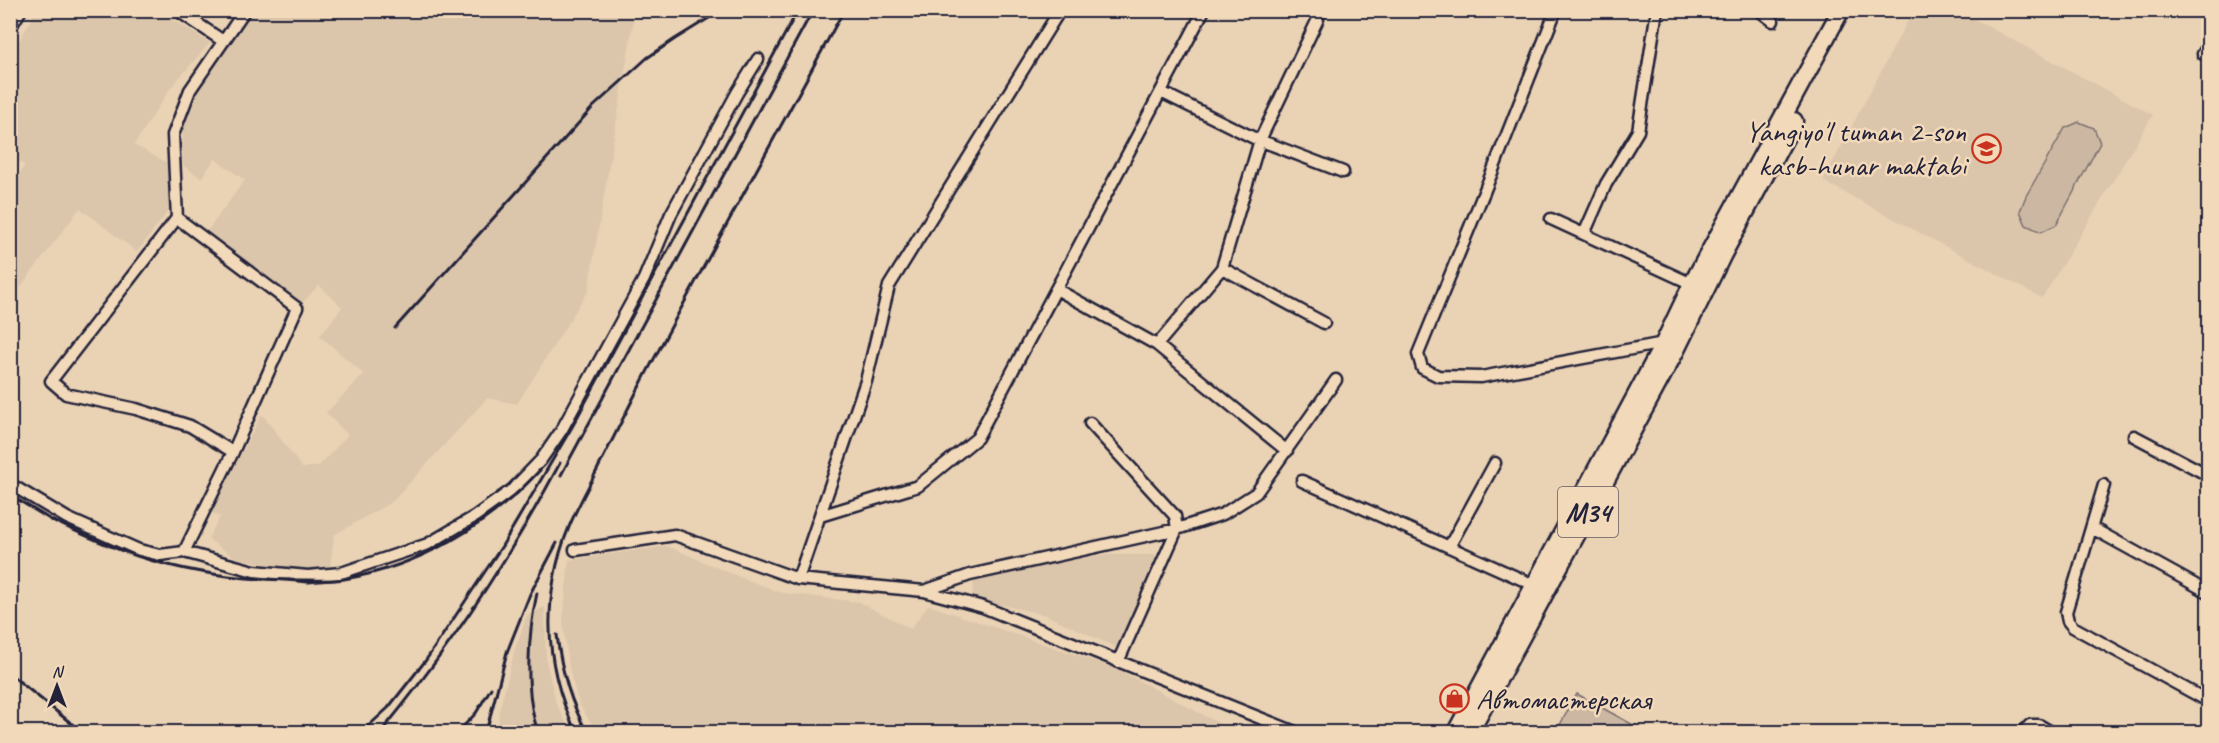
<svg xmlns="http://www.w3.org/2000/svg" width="2219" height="743" font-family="Caveat,sans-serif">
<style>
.built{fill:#dbc5ab}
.green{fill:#ccb8a2;stroke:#776d6e;stroke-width:1.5}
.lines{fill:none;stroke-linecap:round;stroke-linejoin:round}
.minor-casing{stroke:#22223b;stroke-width:15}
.secondary-casing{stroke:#22223b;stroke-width:20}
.primary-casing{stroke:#22223b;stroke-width:21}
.minor{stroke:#f2d9b9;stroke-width:10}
.secondary{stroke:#f2d9b9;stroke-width:15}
.primary{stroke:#f2d9b9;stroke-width:16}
.rail{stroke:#22223b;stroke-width:3}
.labels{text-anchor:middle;stroke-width:5;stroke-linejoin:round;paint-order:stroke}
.shield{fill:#f2d9b9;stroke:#605961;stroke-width:1.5}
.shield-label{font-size:28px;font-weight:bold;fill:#22223b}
.poi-label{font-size:30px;fill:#22223b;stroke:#f2d9b9;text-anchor:end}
</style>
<rect width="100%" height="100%" fill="#ead2b4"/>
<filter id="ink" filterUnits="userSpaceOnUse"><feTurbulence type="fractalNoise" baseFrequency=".0167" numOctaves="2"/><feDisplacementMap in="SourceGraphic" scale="12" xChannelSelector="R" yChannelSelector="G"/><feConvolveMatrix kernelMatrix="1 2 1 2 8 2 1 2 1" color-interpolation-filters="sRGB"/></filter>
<g filter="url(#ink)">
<path class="built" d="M37,10L159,11L210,43L171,87L134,145L169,164V210L137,252L80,208L13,297L10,295L11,189L25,165L11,157V55Z
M255,11H635L588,291L517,404L487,398L393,501L334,535L330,567L302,570L236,558L208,539L220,517L211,512L262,414L302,468L319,466L348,435L326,413L364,374L320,336L342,307L319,285L300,305L206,233L245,180L215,159L201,178L183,165V128L202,78Z
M1913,11H1959L2153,115L2042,298L1823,181Z
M667,546L737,576L782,593L859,602L911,629L928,605L1115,668L1220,724L1246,732H597L579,704L570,673L563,622L569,560Z
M1101,555H1157L1118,648L1046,615L972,598L974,580Z
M545,607L546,661L556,703L571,732H498L499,712L515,649L527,615Z"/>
<path class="green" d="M2079,122L2094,128L2100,143L2056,225L2041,232L2026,225L2020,211L2026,196L2065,128Z
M1577,694L1646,732H1556Z"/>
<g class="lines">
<defs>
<path id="minor" d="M177,10L223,41
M1556,10L1491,175L1418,354L1422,368L1438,376L1481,377L1664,343
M1759,10L1773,21
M2203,54L2208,46
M1161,92L1254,138L1343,172
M177,218L297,308L233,452L184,552
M1551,219L1692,284
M1584,234L1606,184L1638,131L1657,10
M1222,268L1324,323
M1056,289L1157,345L1287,451
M1157,345L1222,268L1260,140L1318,19
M1090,423L1175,516L1177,529L1118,662
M2134,436L2208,475
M233,452L190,426L136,409L66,394L51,381L177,218L173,135L190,90L245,10
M1302,481L1534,585
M10,484L67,518L139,550L160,555L184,552L254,571L308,576L341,573L428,544L474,517L513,489L541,460L561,431L644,279L671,214L737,93L758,59
M2104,485L2066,612L2068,621L2073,627L2208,701
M820,516L918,486L977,438L1204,10
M2092,528L2208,592
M1449,547L1495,463
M575,550L675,535L798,579L924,591L983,607L1295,732
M798,579L866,381L889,286L1060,10
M924,591L970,575L1177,529L1223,514L1256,493L1336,380
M2023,732L2030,725H2039L2051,732"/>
<path id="secondary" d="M10,23L18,10"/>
<path id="primary" d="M1456,732L1664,343L1692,284L1841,10
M1470,732L1676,350L1723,254L1794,121"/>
</defs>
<use href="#minor" class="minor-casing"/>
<use href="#secondary" class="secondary-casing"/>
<use href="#primary" class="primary-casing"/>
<use href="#minor" class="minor"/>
<use href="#secondary" class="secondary"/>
<use href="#primary" class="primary"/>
<path class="rail" d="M395,328L593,107L647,58L675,39L722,10
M561,475L813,10
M10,495L56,523
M49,519C78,532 106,546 137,556C192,574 250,581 308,580C320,580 332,581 344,579C418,567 490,525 540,470
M537,593C528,634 524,692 538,732
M557,635C561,669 570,702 587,732
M10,674L82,732
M362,732L388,708L426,660L502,546L572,427L798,10
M381,732C450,648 509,559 560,463
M458,732L476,713L491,688
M486,732L507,652L530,594L557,543
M576,732C552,683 544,633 554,579C561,538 576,510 595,474C609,447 622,420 636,393C703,265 775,138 844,10"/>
</g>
</g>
<defs>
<symbol id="university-ring" viewBox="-11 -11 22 22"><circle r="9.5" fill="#f2d9b9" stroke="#c8321e" stroke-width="1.5"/><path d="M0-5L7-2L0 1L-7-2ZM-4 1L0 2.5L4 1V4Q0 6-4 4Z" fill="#c8321e"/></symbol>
<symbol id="shop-ring" viewBox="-11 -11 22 22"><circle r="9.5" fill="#f2d9b9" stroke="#c8321e" stroke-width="1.5"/><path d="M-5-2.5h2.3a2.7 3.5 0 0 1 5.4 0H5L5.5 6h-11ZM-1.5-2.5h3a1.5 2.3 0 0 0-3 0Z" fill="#c8321e"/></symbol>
</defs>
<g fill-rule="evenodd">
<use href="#university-ring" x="1970" y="132" width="33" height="33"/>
<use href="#shop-ring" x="1438" y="682" width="33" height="33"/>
</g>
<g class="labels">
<rect class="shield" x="1558" y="487" width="60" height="50" rx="4.5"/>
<g class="shield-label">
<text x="1588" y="522">M34</text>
</g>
<g class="poi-label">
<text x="1966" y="141">Yangiyo'l tuman 2-son<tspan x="1966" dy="34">kasb-hunar maktabi</tspan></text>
<text x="1476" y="709" text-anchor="start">Автомастерская</text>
</g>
</g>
<rect width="2219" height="743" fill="none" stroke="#f2d9b9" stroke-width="36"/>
<rect x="18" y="18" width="2183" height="707" fill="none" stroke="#22223b" stroke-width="2" filter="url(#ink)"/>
<g transform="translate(57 686)" stroke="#f2d9b9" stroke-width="4.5" paint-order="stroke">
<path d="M0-4.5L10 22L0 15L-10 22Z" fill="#22223b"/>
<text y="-9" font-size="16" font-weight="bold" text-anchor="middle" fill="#22223b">N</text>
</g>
</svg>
